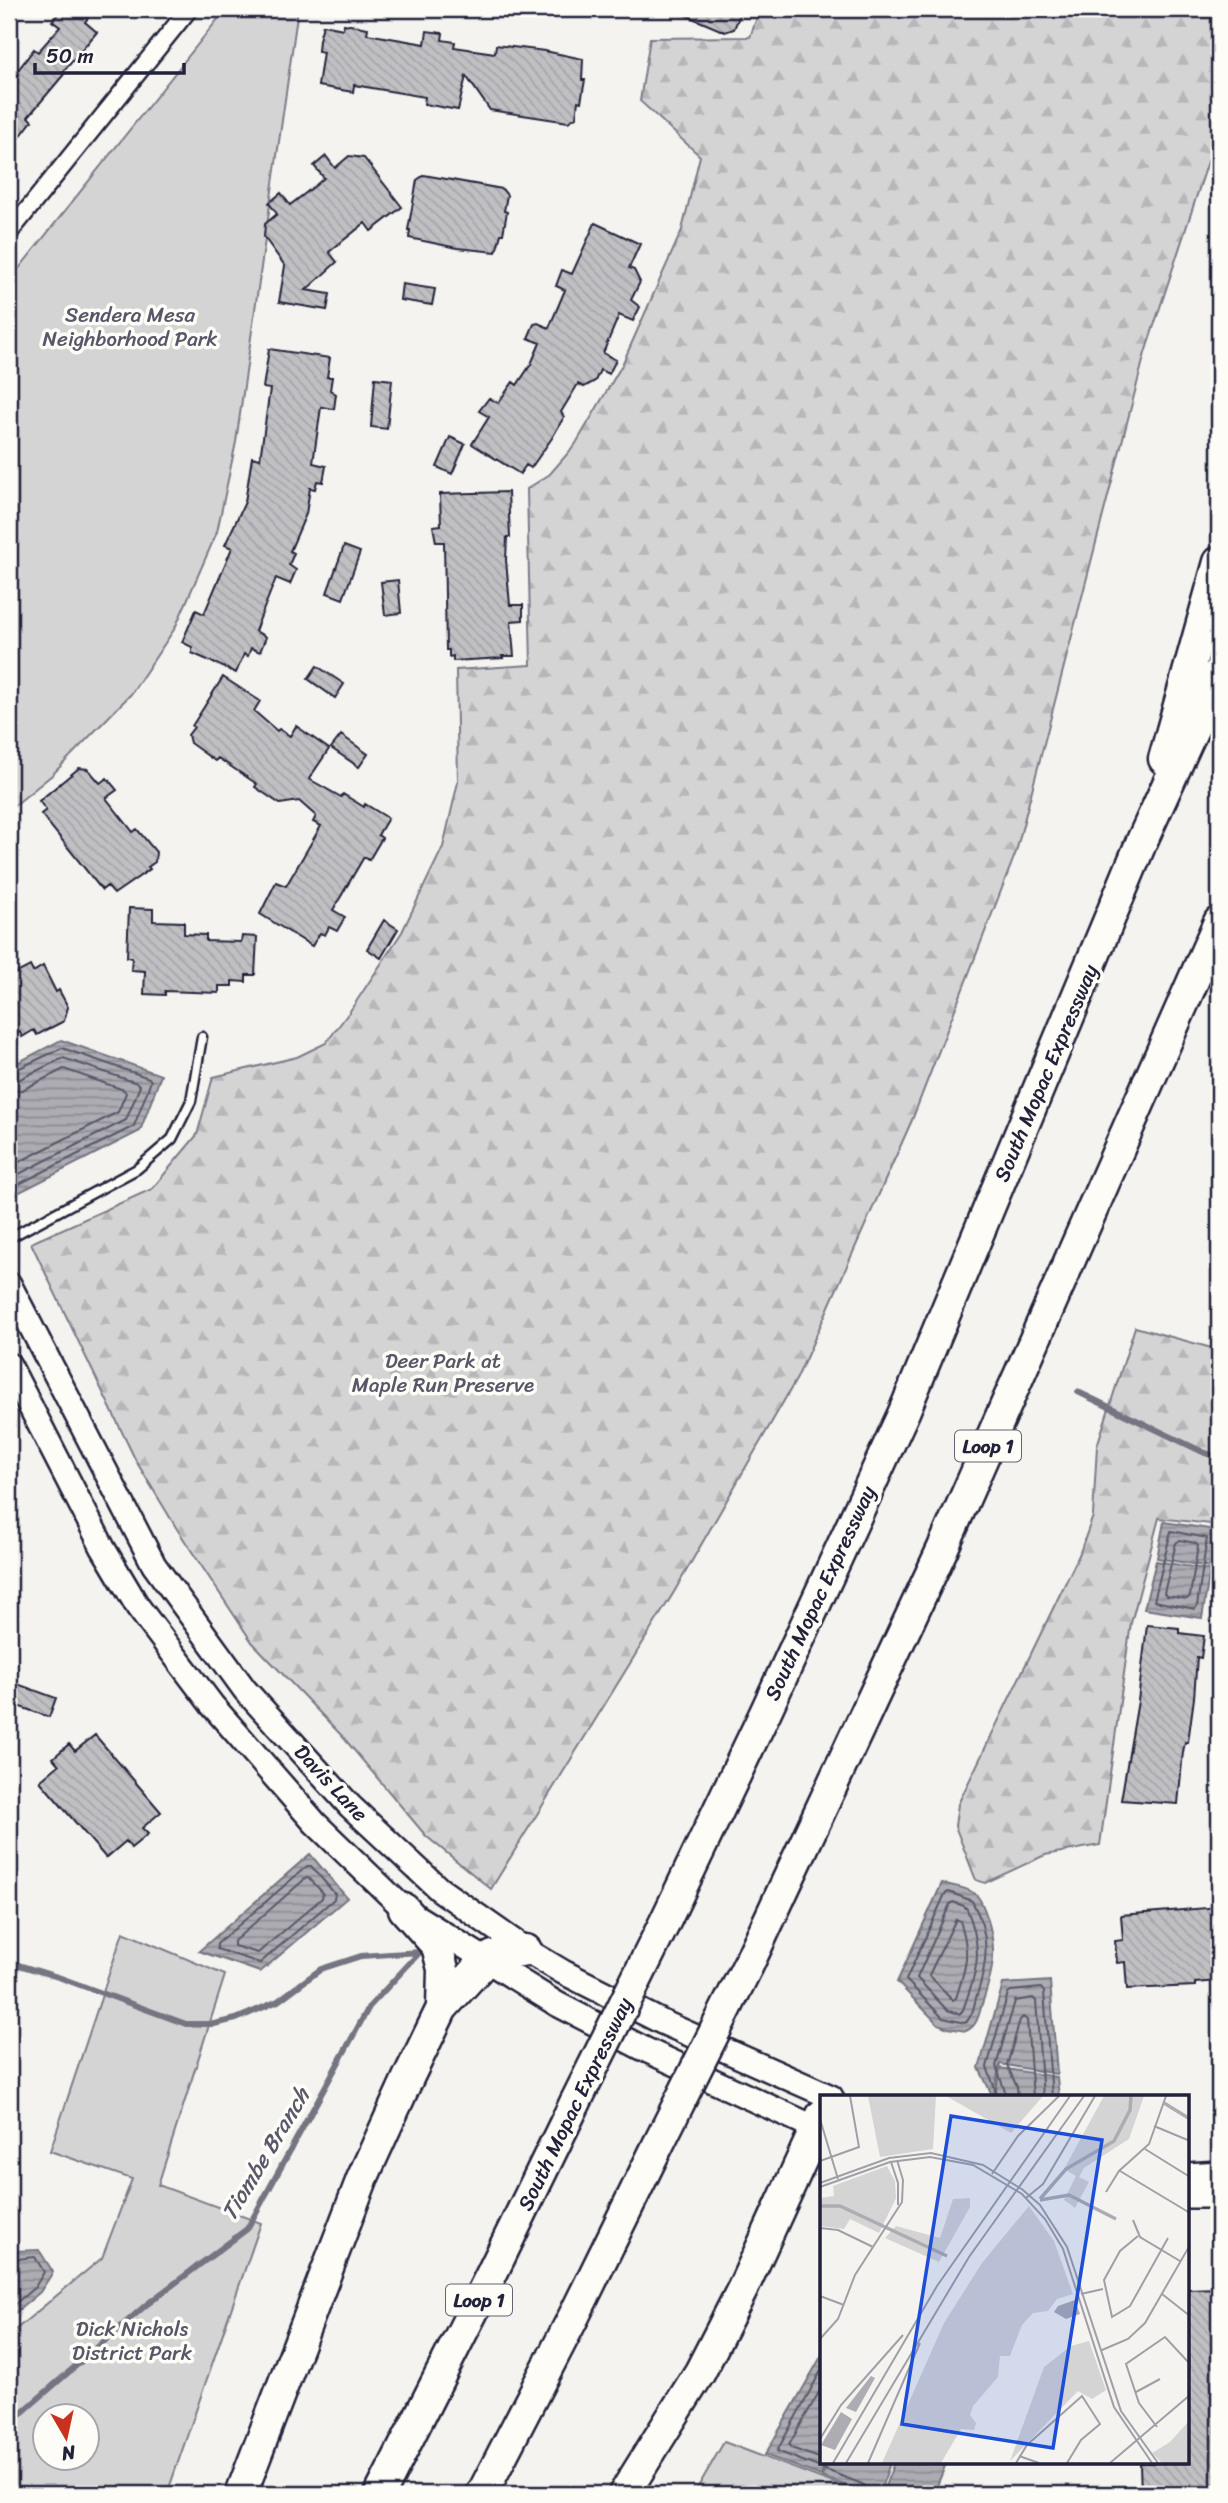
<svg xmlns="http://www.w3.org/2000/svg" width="1228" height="2503" font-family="Sriracha,sans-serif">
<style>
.green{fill:#d5d4d5;stroke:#7c7b88;stroke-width:2;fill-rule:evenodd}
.forest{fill:url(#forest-firs);stroke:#7c7b88;stroke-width:2}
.water{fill:url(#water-rules);stroke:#757582;stroke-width:2}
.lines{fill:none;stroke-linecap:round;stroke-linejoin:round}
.shore{stroke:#59596b;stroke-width:2}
.stream{stroke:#757582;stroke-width:6}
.building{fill:url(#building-back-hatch);stroke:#22223b;stroke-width:2}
.lane-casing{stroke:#22223b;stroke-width:13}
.street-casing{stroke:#22223b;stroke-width:21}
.secondary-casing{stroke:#22223b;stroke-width:28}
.highway-casing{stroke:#22223b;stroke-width:35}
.lane{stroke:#fdfcf7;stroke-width:8}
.street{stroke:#fdfcf7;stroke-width:16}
.secondary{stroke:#fdfcf7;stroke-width:23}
.highway{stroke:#fdfcf7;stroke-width:30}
.highway-bridge-casing{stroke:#22223b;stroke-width:35;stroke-linecap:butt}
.highway-bridge{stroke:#fdfcf7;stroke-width:30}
.labels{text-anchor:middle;stroke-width:7;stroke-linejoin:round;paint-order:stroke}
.shield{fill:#fdfcf7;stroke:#646373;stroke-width:2}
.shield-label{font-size:19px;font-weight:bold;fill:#22223b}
.park-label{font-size:21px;fill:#585769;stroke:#fdfcf7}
.street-label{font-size:21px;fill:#22223b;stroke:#fdfcf7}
.water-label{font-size:23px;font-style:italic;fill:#59596b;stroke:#fdfcf7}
.inset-river{fill:none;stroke:#acacb2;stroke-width:3.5}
.inset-road{fill:none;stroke:#a09fa7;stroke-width:2}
.view{fill:#1d4ed8;fill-opacity:0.15;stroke:#1d4ed8;stroke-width:3.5}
.inset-edge{fill:none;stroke:#22223b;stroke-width:3.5}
</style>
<defs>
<pattern id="forest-firs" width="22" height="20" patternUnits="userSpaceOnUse" patternTransform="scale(1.75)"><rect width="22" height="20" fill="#d5d4d5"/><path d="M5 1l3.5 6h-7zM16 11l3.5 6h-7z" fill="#b7b6b8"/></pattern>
<pattern id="water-rules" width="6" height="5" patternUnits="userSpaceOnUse" patternTransform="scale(1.75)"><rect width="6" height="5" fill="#acacb2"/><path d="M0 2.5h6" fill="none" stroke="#8c8c92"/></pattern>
<pattern id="building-back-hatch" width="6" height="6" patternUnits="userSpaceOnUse" patternTransform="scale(1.75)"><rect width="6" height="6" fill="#c0bfc2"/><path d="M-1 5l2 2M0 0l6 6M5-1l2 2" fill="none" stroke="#a5a4a8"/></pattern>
</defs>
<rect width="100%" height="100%" fill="#f4f3ef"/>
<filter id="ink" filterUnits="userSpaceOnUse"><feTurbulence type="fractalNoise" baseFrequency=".0143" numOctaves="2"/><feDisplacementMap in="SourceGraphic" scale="14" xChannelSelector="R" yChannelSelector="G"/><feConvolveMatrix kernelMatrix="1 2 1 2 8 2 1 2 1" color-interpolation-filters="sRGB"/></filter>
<g filter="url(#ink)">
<path class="green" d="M226,9H298L236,442L217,532L175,628L131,694L52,775L9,810V281Z
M123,1932L225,1975L158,2185L261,2223L167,2494H9V2335L102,2258L132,2179L50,2151ZM46,2416H88V2458H46Z
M724,2442L862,2494H694Z"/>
<path class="forest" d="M760,9H1219V128L1145,353L1016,852L912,1120L797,1378L674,1592L491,1889L426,1836L343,1737L252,1642L177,1529L136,1461L31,1243L152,1189L197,1135L213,1077L297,1057L326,1043L350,1011L402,932L443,847L458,782L456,670L531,665L527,489L550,474L575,445L622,365L682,230L700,156L640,101L650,38L750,37Z
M1135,1327L1219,1350V1525L1159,1518L1131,1623L1100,1845L1045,1855L985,1883L976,1880L955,1826L958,1804L1079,1555L1093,1516L1097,1446Z"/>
<path class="water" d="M61,1040L161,1075L140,1131L12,1196L9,1191V1067Z
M1164,1522L1216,1530L1210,1567L1157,1558Z
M1156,1561L1210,1570L1202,1618L1144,1609Z
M310,1854L347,1898L260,1972L199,1951Z
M942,1883C953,1886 971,1888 978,1897C982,1902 985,1911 987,1917C998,1951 993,1971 982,2004C979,2015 977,2026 966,2031L948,2028L938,2024L897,1982Z
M1050,1981L1057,2074L1000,2064L993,2097L979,2068L1003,1984Z
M1000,2068L1057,2077L1059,2097H995Z
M39,2250L53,2272L40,2292L9,2318V2256L14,2251Z
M822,2355V2463H825L821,2476L765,2455Z
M827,2463H890L879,2494H869L822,2477Z
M894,2463H936L945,2466L936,2488L940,2490L938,2494H882Z"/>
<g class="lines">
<path class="shore" d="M9,1073L62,1048L149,1078L151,1081L134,1126L9,1189
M9,1081L18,1080L63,1058L137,1083L140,1086L126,1120L9,1179
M9,1092L22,1090L64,1069L124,1090L126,1093L118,1112L9,1167
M1171,1531L1207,1538L1197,1606L1195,1609L1154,1601Z
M1180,1540L1195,1543L1198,1546L1190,1596L1187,1599L1167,1596L1164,1593L1176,1543Z
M307,1866H311L335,1894L334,1899L260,1963L217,1949V1944Z
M306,1878L310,1879L323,1893L322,1898L258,1953L234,1946V1941Z
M949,1892L972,1901C991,1936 988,1962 976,1998C974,2007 972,2017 965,2023L943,2018L906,1980L945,1894Z
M953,1902L964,1906L967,1909C984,1952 977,1969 963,2010L960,2014L947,2010L917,1978L950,1904Z
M956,1919L960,1921C971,1953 966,1967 956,1998L953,2000L929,1975Z
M998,2097L987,2067L1008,1993L1011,1991L1041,1988L1044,1992L1052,2097
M1007,2097L996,2066L1015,2001L1033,1998L1036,2001L1043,2097
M1018,2097L1017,2087L1007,2065L1020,2020L1023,2017L1027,2020L1033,2097
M9,2260L35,2257L44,2272L35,2287L9,2309
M822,2369L777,2451L862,2484L867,2489V2494
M822,2387L789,2445L791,2448L822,2459"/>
<path class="stream" d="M1078,1392L1205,1453L1219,1457
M9,1962L61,1978L186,2024H214L236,2019L278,2001L321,1969L361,1956L420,1952
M9,2424L146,2305L247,2229L369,2007L420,1952"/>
</g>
<path class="building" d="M62,9H77L88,18L85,22L97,32L63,72L65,73L28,117L32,121L9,151V82L34,49L38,52L60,27L52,21Z
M671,9H742L734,29L725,32Z
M344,24L368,28L367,34L425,44L427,31L443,33L442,40L455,42L454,47L495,53L496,45L545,51L583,59L582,80H585L581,102L578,101L576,117L568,122L490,110L466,76L458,110L424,104L425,97L354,85L353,92L318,86L323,52L318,51L319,40L323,25L343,29Z
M326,156L335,168L349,156L364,158L402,207L371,231L365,223L329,252L337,262L306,290L330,294L327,310L279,302L285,266L264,237L265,224L277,214L269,203L281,193L290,205L316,185L324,178L314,166Z
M424,175L502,189L507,195L504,211L507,212L503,234H501L496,252L457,248L409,238L410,230H408L417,180Z
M595,223L640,244L629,268L634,270L640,282L631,300L640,307L633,321L619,315L603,353L616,360L609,374L600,370L595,381L584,387L578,384L561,412L564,417L552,438L531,468L526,465L520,474L472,444L489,417L479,411L489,398L498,403L513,382L517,385L531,364L540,343L528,338L534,324L538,323L549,328L565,290L556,286L562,270L572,274Z
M402,284L435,289L432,305L400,300Z
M269,349L330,358L327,377H332L330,390L336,394L334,409L321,407L313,463L326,466L323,482L317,481L315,489L310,488L306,514L290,551L294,553L289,565L296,570L290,584L276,578L255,631L266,637L260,652L251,648L248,656L244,654L236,673L192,653V647L182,642L196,610L204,614L232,548L225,545L245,502L252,457L260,459L270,389L263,388Z
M375,378L392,380L387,429L371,427Z
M450,437L465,444L452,474L437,467Z
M508,492L510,537H507L506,560L510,605H523V620L511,621L514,656H502L503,658L453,661V656L449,657V650H446L444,542H436L433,526L441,525L440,494Z
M344,546L360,552L343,599L327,593Z
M398,580L401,613L385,615L381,582Z
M317,666L344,684L335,698L308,679Z
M223,677L260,701L254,711L277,731L279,729L290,736L296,726L329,749L309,779L341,797L343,794L364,807L365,804L388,818L378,835L382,838L369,860L364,857L333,910L345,917L337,931L329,927L325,935L320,933L312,946L260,914L276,882L286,886L321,826L313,822L316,816L299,801L280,804L255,787L257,784L218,758L215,761L190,743L188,735L194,727L192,726Z
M341,735L368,754L359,767L331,748Z
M79,768L88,769L100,783L107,778L117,790L106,798L133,832L137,829L156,852L155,862L148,867L150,869L114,894L107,886L102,890L41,814L46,810L39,801Z
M129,908L153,909V921L184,922V934L206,935V941L241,942L242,936L257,937L255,975H246V982L232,981V986H219V993L165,991V995L144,994L145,971L131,970L132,958L127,957Z
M384,920L398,929L381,958L367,949Z
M30,966L33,972L43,966L56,992L59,990L68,1007L64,1021L37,1035L34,1030L22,1037L20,1032L9,1037V977Z
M1147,1625L1179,1628V1633L1204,1636L1201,1658L1197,1657L1194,1698L1188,1742H1185L1183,1752L1178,1804L1121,1800L1138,1701Z
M9,1681L56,1698L49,1717L9,1703Z
M95,1735L161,1812L142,1828L148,1834L131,1848L126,1841L106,1858L40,1781L59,1765L53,1758L69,1744L75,1751Z
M1219,1907V1981L1195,1983V1986L1127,1989L1125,1962L1117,1963L1115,1941L1123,1940L1121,1915Z
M1219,2288V2399H1215L1216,2434H1219V2485L1159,2488L1160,2494H1141L1140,2463H1188V2289Z"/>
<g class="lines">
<defs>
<path id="lane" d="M9,1238L137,1169L172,1139L191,1101L202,1037"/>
<path id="street" d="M9,233L189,9"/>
<path id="secondary" d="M9,1284L154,1565L245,1690L350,1806L439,1889L526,1950L563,1972L662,2022L831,2097
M9,1365L103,1548L138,1607L212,1705L315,1823L404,1909L557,2004L646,2050L822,2131
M1188,2175L1219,2173
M1188,2196H1219"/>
<path id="highway" d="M1164,759L1219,562
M404,1909L437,1946L443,1969L442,2008
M663,1926L765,1713L904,1412L1141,843L1219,672
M748,1965L942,1550L1219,922
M241,2494L362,2179L409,2076L442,2008L485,1961L493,1956L526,1950
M380,2494L491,2275L575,2103
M482,2494L574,2316L658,2145
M624,2494L700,2372L743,2288L822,2115"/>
</defs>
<use href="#lane" class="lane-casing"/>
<use href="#street" class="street-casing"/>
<use href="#secondary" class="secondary-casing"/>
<use href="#highway" class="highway-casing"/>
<use href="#lane" class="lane"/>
<use href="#street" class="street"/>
<use href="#secondary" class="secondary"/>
<use href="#highway" class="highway"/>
<defs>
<path id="highway-bridge" d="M575,2103L663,1926
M658,2145L748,1965"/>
</defs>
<use href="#highway-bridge" class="highway-bridge-casing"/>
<use href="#highway-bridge" class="highway-bridge"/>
</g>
</g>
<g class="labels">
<g class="shield">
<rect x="955" y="1430.5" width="66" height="31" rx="5"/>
<rect x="446" y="2284.5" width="66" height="31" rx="5"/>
</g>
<g class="shield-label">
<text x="988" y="1453">Loop 1</text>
<text x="479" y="2307">Loop 1</text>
</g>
<g class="park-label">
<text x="130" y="322">Sendera Mesa<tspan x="130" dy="24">Neighborhood Park</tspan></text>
<text x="443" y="1368">Deer Park at<tspan x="443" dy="24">Maple Run Preserve</tspan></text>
<text x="132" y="2336">Dick Nichols<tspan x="132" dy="24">District Park</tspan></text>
</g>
<g class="street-label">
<text transform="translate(1046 1073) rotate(-67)" y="7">South Mopac Expressway</text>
<text transform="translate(820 1593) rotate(-65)" y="7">South Mopac Expressway</text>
<text transform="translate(331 1783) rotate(47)" y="7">Davis Lane</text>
<text transform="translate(575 2104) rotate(-64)" y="7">South Mopac Expressway</text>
</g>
<g class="water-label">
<text transform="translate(265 2154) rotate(-59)" y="8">Tiombe Branch</text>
</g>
</g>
<g transform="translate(820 2095)">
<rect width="369" height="369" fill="#f4f3ef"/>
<path d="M48,1H116L113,54L60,62ZM126,1H223L191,38ZM284,1H324L309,44L264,73L259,82L269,87L255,113L244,105L256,81L244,74ZM269,246L286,295L272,304L258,296L190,366L224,272L251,251Z" fill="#d5d4d5"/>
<path d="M67,71L75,86L76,103L59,138L30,124L24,134L0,131V103L14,101L13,91ZM150,103V112L119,167L65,143L76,131L120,143L133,104ZM209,111L234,146L253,199L237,204L228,216L213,218L202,230L190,261H180L178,282L153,311L150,320L156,328L154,335L141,334L121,368H62L124,228L162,168ZM369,326V368H342L332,358L350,347Z" fill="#d5d4d5"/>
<path d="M255,205L260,219L246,224L234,217L238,211ZM51,281L55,283L36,317L26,313ZM21,317L32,324L15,355L1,350Z" fill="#acacb2"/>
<path class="inset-river" d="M344,8L370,24M220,104L246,74L294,46L310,15L311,1M220,105L249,100L296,124M0,111H20L127,161"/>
<path class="inset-road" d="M0,24L18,84M334,31L370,46M325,54L370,82M0,66L39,52L30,1M71,67L78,88V110M300,76L370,118M172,79L198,41L239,1M0,88L69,63L111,58L163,70L203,95L220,110L247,152L301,316L338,368M0,92L70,67L110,62L153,70L202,99L225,124L243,154L294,312L332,368M286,97L299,76L329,49L346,1M206,103L223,89L275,1M313,125L320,142L360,166M0,133L18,135L53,152M318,141L300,156L284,185L292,222L310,211L348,143M261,199L283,194M342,199L370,221M0,201L24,210M0,244L18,224L35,180L82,107L83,85L77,65M282,255L308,244L325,228L370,150M316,297L340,284M337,332L319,308L306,269L345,242L370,269M0,344L21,310L83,240M199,361L219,368M13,368L117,191L250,1M26,368L149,162L264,1M48,368L100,248M196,368L207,350L262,301L280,329L261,345L247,368M290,368L370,300"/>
<path class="view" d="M131,21L282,45L233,353L82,329Z"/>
<rect width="369" height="369" class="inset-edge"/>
</g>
<rect width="1228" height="2503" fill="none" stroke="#fdfcf7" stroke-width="35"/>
<rect x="18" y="18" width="1193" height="2468" fill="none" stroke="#22223b" stroke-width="2.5" filter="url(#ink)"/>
<g transform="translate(66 2437) rotate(171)"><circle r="33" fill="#fdfcf7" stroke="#a5a5ac" stroke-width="2"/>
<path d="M0-5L12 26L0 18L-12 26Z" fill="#c8321e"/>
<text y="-10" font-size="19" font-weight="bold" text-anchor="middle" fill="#22223b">N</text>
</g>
<path d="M35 63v10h149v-10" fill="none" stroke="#22223b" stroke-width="3.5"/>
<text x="46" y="63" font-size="21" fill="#22223b" stroke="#fdfcf7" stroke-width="5" paint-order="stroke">50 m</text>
</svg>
